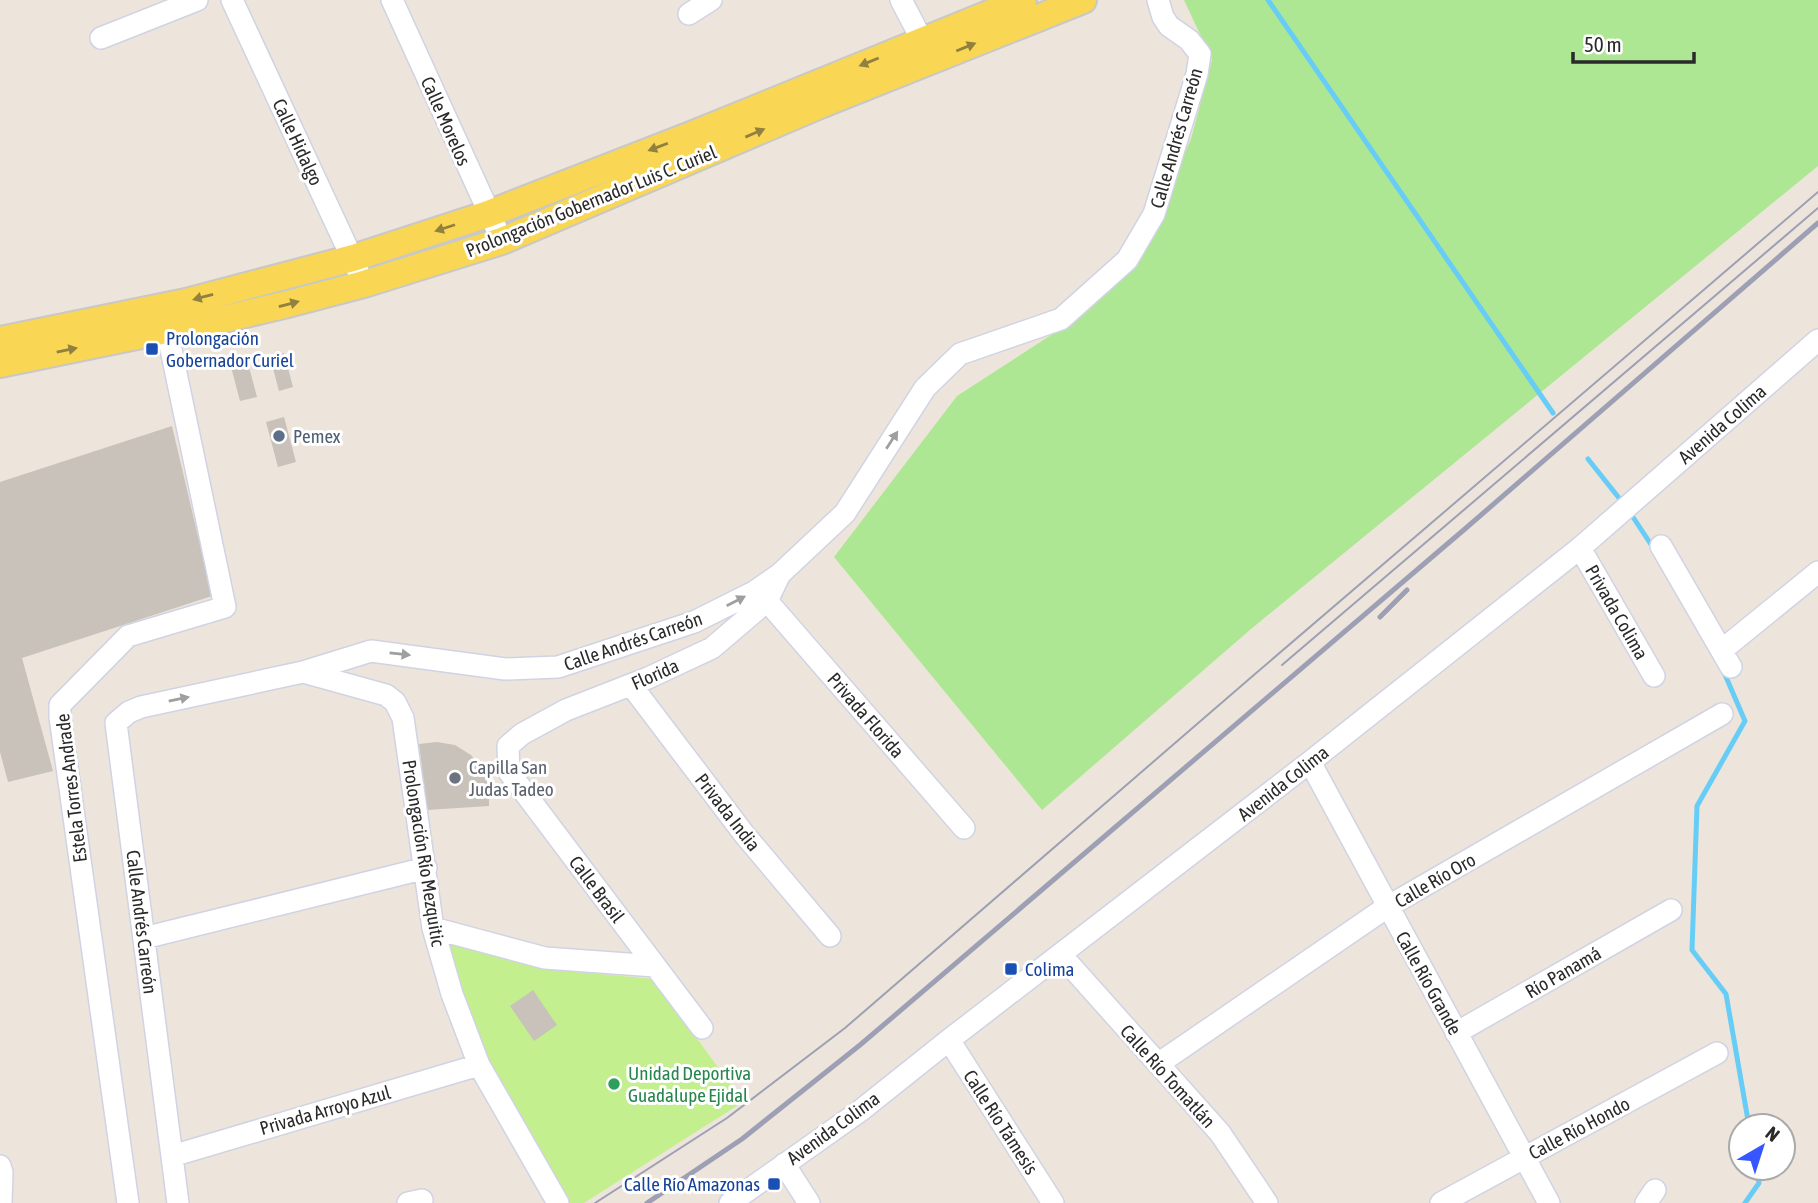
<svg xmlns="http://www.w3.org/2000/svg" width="1818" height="1203" font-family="'Asap Condensed',sans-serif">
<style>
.green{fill:#aee793}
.pitch{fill:#c4ef8e}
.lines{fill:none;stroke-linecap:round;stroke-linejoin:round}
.stream{stroke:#67cdf6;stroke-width:5}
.building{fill:#c8c2ba}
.minor-casing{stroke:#d0d3e4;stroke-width:24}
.major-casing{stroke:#c8c8c8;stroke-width:30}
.minor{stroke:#fff;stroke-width:21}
.major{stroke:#f9d654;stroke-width:26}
.tram{stroke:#9da0b5;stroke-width:2}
.rail{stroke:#9da0b5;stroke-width:5}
.oneway{fill:#92803f}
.oneway2{fill:#9f9f9f}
.transit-dot{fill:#1a4fb4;stroke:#fff;stroke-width:2.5}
.service-dot{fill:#5c6f8a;stroke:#fff;stroke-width:2.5}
.worship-dot{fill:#6b7280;stroke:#fff;stroke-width:2.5}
.leisure-dot{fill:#2e9e5b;stroke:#fff;stroke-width:2.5}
.labels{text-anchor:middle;stroke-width:6;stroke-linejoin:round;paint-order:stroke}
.street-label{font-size:19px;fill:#2a2a2a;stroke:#fff}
.transit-label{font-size:19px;fill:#164399;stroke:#fff;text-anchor:start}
.service-label{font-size:19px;fill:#4e5e75;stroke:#fff;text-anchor:start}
.worship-label{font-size:19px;fill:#5b616d;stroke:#fff;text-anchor:start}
.leisure-label{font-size:19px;fill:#27864d;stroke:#fff;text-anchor:start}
</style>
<rect width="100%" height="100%" fill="#ede5db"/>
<path class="green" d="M1184,0H1818V166L1251,629L1042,810L834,557L957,396L1068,324L1132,270L1191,139L1212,60Z"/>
<path class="pitch" d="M450,944L548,969L654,979L743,1102L584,1203H568L487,1066L454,985Z"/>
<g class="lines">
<path class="stream" d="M1268,0L1553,413
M1588,459L1623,503
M1629,511L1654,549
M1723,670L1745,721L1697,806L1692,950L1726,994L1749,1126
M1745,1203L1759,1183L1757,1168"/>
</g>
<path class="building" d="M284,353L293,387L279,391L270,357Z
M248,363L257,397L240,401L231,367Z
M284,417L296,462L278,467L266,422Z
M172,426L212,596L22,658L53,771L8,782L0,752V482Z
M437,742L455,745L471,755L483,770L489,787V806L427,810L419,744Z
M533,990L557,1025L534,1041L510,1006Z"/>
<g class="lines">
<defs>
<path id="minor" d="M232,0L358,271
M392,0L502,241
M901,0L922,40
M689,14L711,0
M101,38L197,0
M1661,546L1731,667
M1580,548L1654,676
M767,601L964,828
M1722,650L1818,572
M303,672L386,695L395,702L403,718L433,928L452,994L479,1065L558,1203
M631,685L744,834L830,936
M1310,762L1549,1203
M433,928L545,958L655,966
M144,938L426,868
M1061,955L1220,1133L1267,1203
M702,1028L509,772L508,746L522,734L566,710L648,678L712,648L767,601L779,576
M1456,1033L1671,910
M949,1040L1053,1203
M1158,1064L1387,907L1722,714
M172,1156L479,1065
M784,1164L809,1203
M0,1166L2,1172L1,1203
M128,1203L60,717V705L128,636L225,607L164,316
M178,1203L116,723L129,712L141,707L303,672L371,651L505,669L558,667L694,622L754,592L780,574L845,513L925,388L960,354L1061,319L1127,260L1154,214L1197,74L1200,54L1189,40L1169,26L1163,17L1158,0
M408,1203L422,1200
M730,1203L860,1111L949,1040L1310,762L1580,548L1818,340
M1441,1203L1717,1053
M1646,1203L1655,1190"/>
<path id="major" d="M0,340L186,302L353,258L488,214L691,135L1023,0
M0,364L166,330L190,327L284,305L364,284L502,241L820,105L1083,0"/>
</defs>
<use href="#minor" class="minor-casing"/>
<use href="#major" class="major-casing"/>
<use href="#minor" class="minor"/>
<use href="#major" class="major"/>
<path class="tram" d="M1282,665L1818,208
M595,1203L727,1118L845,1028L1255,674L1818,192"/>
<path class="rail" d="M1380,617L1407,590
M647,1203L742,1139L860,1045L1466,528L1818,223"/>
</g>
<defs><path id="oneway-solid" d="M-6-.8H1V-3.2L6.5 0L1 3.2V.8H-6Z" transform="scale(1.75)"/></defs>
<g class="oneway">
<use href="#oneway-solid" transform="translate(966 47) rotate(-22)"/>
<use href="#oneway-solid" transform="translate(869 62) rotate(158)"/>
<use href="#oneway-solid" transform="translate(755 133) rotate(-23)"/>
<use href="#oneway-solid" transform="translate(658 147) rotate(159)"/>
<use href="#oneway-solid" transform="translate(445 228) rotate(162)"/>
<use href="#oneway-solid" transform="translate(203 297) rotate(165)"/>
<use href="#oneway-solid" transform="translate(289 304) rotate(-15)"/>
<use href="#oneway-solid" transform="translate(67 350) rotate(-12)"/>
</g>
<g class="oneway2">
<use href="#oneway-solid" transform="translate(892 440) rotate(-57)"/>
<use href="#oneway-solid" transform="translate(736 601) rotate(-27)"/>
<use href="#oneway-solid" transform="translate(400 654) rotate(6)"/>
<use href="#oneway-solid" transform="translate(179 699) rotate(-12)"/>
</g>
<g class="transit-dot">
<rect x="145" y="342" width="14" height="14" rx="3.5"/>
<rect x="1004" y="962" width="14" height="14" rx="3.5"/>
<rect x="767" y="1177" width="14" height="14" rx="3.5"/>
</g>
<circle class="service-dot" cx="279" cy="436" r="7"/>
<circle class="worship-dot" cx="455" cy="778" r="7"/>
<circle class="leisure-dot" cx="614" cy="1084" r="7"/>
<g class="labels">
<g class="street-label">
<text transform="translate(446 121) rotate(66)" y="7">Calle Morelos</text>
<text transform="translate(1176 138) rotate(-74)" y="7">Calle Andrés Carreón</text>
<text transform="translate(298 142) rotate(65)" y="7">Calle Hidalgo</text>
<text transform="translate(591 201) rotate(-22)" y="7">Prolongación Gobernador Luis C. Curiel</text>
<text transform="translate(1722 424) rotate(-41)" y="7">Avenida Colima</text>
<text transform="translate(1617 612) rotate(60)" y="7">Privada Colima</text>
<text transform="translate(633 641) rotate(-19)" y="7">Calle Andrés Carreón</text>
<text transform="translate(655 674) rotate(-24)" y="7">Florida</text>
<text transform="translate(866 715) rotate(49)" y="7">Privada Florida</text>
<text transform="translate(1283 783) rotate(-38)" y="7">Avenida Colima</text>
<text transform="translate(71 788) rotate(-97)" y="7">Estela Torres Andrade</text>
<text transform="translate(728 812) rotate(52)" y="7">Privada India</text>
<text transform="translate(424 853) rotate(81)" y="7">Prolongación Río Mezquitic</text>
<text transform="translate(1435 880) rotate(-30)" y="7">Calle Río Oro</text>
<text transform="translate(597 889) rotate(53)" y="7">Calle Brasil</text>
<text transform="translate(142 922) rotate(83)" y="7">Calle Andrés Carreón</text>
<text transform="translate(1563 972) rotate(-30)" y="7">Río Panamá</text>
<text transform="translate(1429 983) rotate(61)" y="7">Calle Río Grande</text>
<text transform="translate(1168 1076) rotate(48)" y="7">Calle Río Tomatlán</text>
<text transform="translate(325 1110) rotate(-16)" y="7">Privada Arroyo Azul</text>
<text transform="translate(1001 1122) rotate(57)" y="7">Calle Río Támesis</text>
<text transform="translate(833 1128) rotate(-36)" y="7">Avenida Colima</text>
<text transform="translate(1579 1128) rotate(-28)" y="7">Calle Río Hondo</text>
</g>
<g class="transit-label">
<text x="166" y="345">Prolongación<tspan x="166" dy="22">Gobernador Curiel</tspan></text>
<text x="1025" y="976">Colima</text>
<text x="760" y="1191" text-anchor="end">Calle Río Amazonas</text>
</g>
<g class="service-label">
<text x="293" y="443">Pemex</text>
</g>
<g class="worship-label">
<text x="469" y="774">Capilla San<tspan x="469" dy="22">Judas Tadeo</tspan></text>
</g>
<g class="leisure-label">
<text x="628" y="1080">Unidad Deportiva<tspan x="628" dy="22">Guadalupe Ejidal</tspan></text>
</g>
</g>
<g transform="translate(1762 1147) rotate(39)"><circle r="33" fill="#ffffff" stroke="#aaaaaa" stroke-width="2"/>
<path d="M0-5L12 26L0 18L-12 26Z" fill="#3657ff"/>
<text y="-10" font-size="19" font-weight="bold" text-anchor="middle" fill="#2a2a2a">N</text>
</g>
<path d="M1573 52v10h121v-10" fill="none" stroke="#2a2a2a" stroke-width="3.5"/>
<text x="1584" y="52" font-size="21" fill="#2a2a2a" stroke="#ffffff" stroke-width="5" paint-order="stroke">50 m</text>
</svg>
